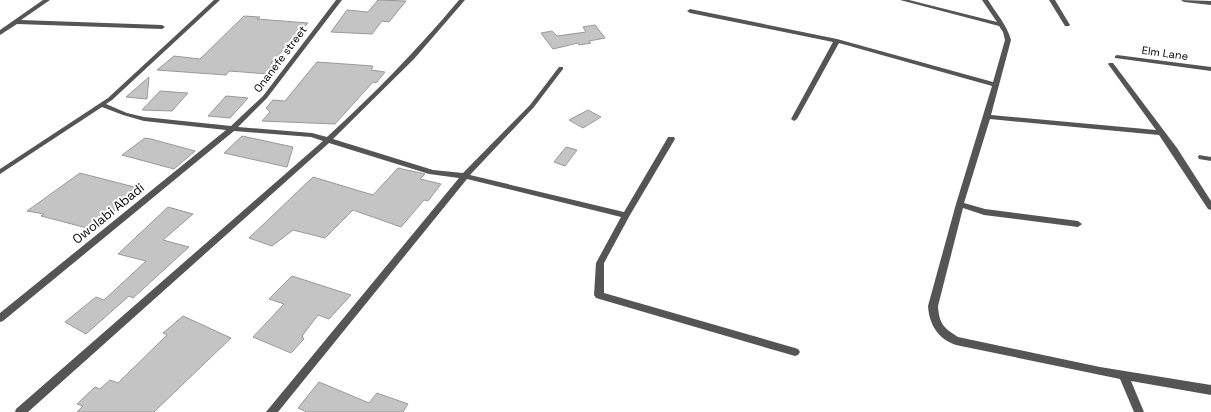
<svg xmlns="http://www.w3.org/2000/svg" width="1211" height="412" font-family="'Space Grotesk',sans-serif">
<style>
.building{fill:#c4c4c4;stroke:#999}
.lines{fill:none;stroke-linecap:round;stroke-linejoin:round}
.minor{fill:#555;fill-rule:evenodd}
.labels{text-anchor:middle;stroke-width:4;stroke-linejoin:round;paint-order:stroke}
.far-street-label{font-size:11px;fill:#000;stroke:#fff}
.street-label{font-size:13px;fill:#000;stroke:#fff}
</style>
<rect width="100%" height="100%" fill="#fff"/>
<path class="building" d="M378,0L406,1L389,22L382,21L372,34L331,32L347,10L368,12Z
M244,16L260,17L257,19L308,23L271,63L278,64L269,74L229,71L226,75L157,70L174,56L200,59Z
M595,25L605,38L589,41L591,43L579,45L578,43L553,49L541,33L552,31L557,36L586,32L583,27Z
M317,62L373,66L371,70L385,72L376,83L373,82L335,124L262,121L270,112L266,108L273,100L285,101Z
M149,77L147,99L126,97Z
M160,91L188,93L172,111L142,110Z
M226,96L248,98L230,118L208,116Z
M588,110L601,117L583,128L569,120Z
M242,136L293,147L287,167L224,153Z
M145,138L151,139L195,151L174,169L122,155Z
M566,147L577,150L565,166L554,162Z
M398,168L425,174L420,179L441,184L428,201L424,200L401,227L353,210L325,238L293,230L272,246L249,238L313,177L373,195Z
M80,173L142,189L91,229L41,216L44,214L27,211Z
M168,207L193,214L163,240L189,247L133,298L129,296L86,334L65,322L96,297L104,300L146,261L118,254Z
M292,276L351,295L329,319L318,315L302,336L304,339L291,353L253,337L284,304L269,299Z
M183,316L231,338L154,412H77L83,406L77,404L95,387L100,389L110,380L118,383L167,335L163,333Z
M319,382L369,403L377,393L408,404L403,412H307L298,408Z"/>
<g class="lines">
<path class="minor" d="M43,0H50L21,20L162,25L165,27L162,29L17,24L0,35V30Z
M214,0H220L112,100L106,104L127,113L144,117L231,126L263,96L336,0H342L267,98L238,127L312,133L327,137C374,94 418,49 459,0H465L414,59L333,139L433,170L463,173L530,105L559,67H563V69L534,107L470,175L624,212L667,139L668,137H674L675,139L630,215L604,263V293L795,348L798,349L800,352L798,355L795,356L596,298L594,295L596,263L621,217L467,179L278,412H266L459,178L429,174L329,143L28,412H15L16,409L323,141L311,137L234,131L3,321L0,322V313L226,130L144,121L123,115L102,107L0,174V169L108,98Z
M900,0H909L997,22L982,0H988C996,13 1007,25 1011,40L991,115L1156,130L1108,64L1109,63H1113L1177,148L1211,201V210L1208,209L1159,135L990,119L964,203L985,209L1078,221L1082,224L1078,227L984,215L963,208L938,306C939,324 944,328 958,337L1100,367L1211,385V395L1131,381L1144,412H1134L1120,379L956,345C938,339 929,324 928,306L956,204L992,86L839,43L797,119L794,121L791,119L833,42L690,13L687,11L690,9L837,39L993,82L1005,40L1003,32L999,26Z
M1049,0H1055L1070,25L1069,26H1065Z
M1181,0L1211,1V5L1184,2Z
M1117,55L1211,67V71L1115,58V56Z
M1199,155L1211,157V161L1199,159L1198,157Z"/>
</g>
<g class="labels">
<g class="far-street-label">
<text transform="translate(1165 53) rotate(8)" y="4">Elm Lane</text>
<text transform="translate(280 59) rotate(-53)" y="4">Onanefe street</text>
</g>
<g class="street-label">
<text transform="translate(108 213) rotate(-39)" y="5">Owolabi Abadi</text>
</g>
</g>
</svg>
